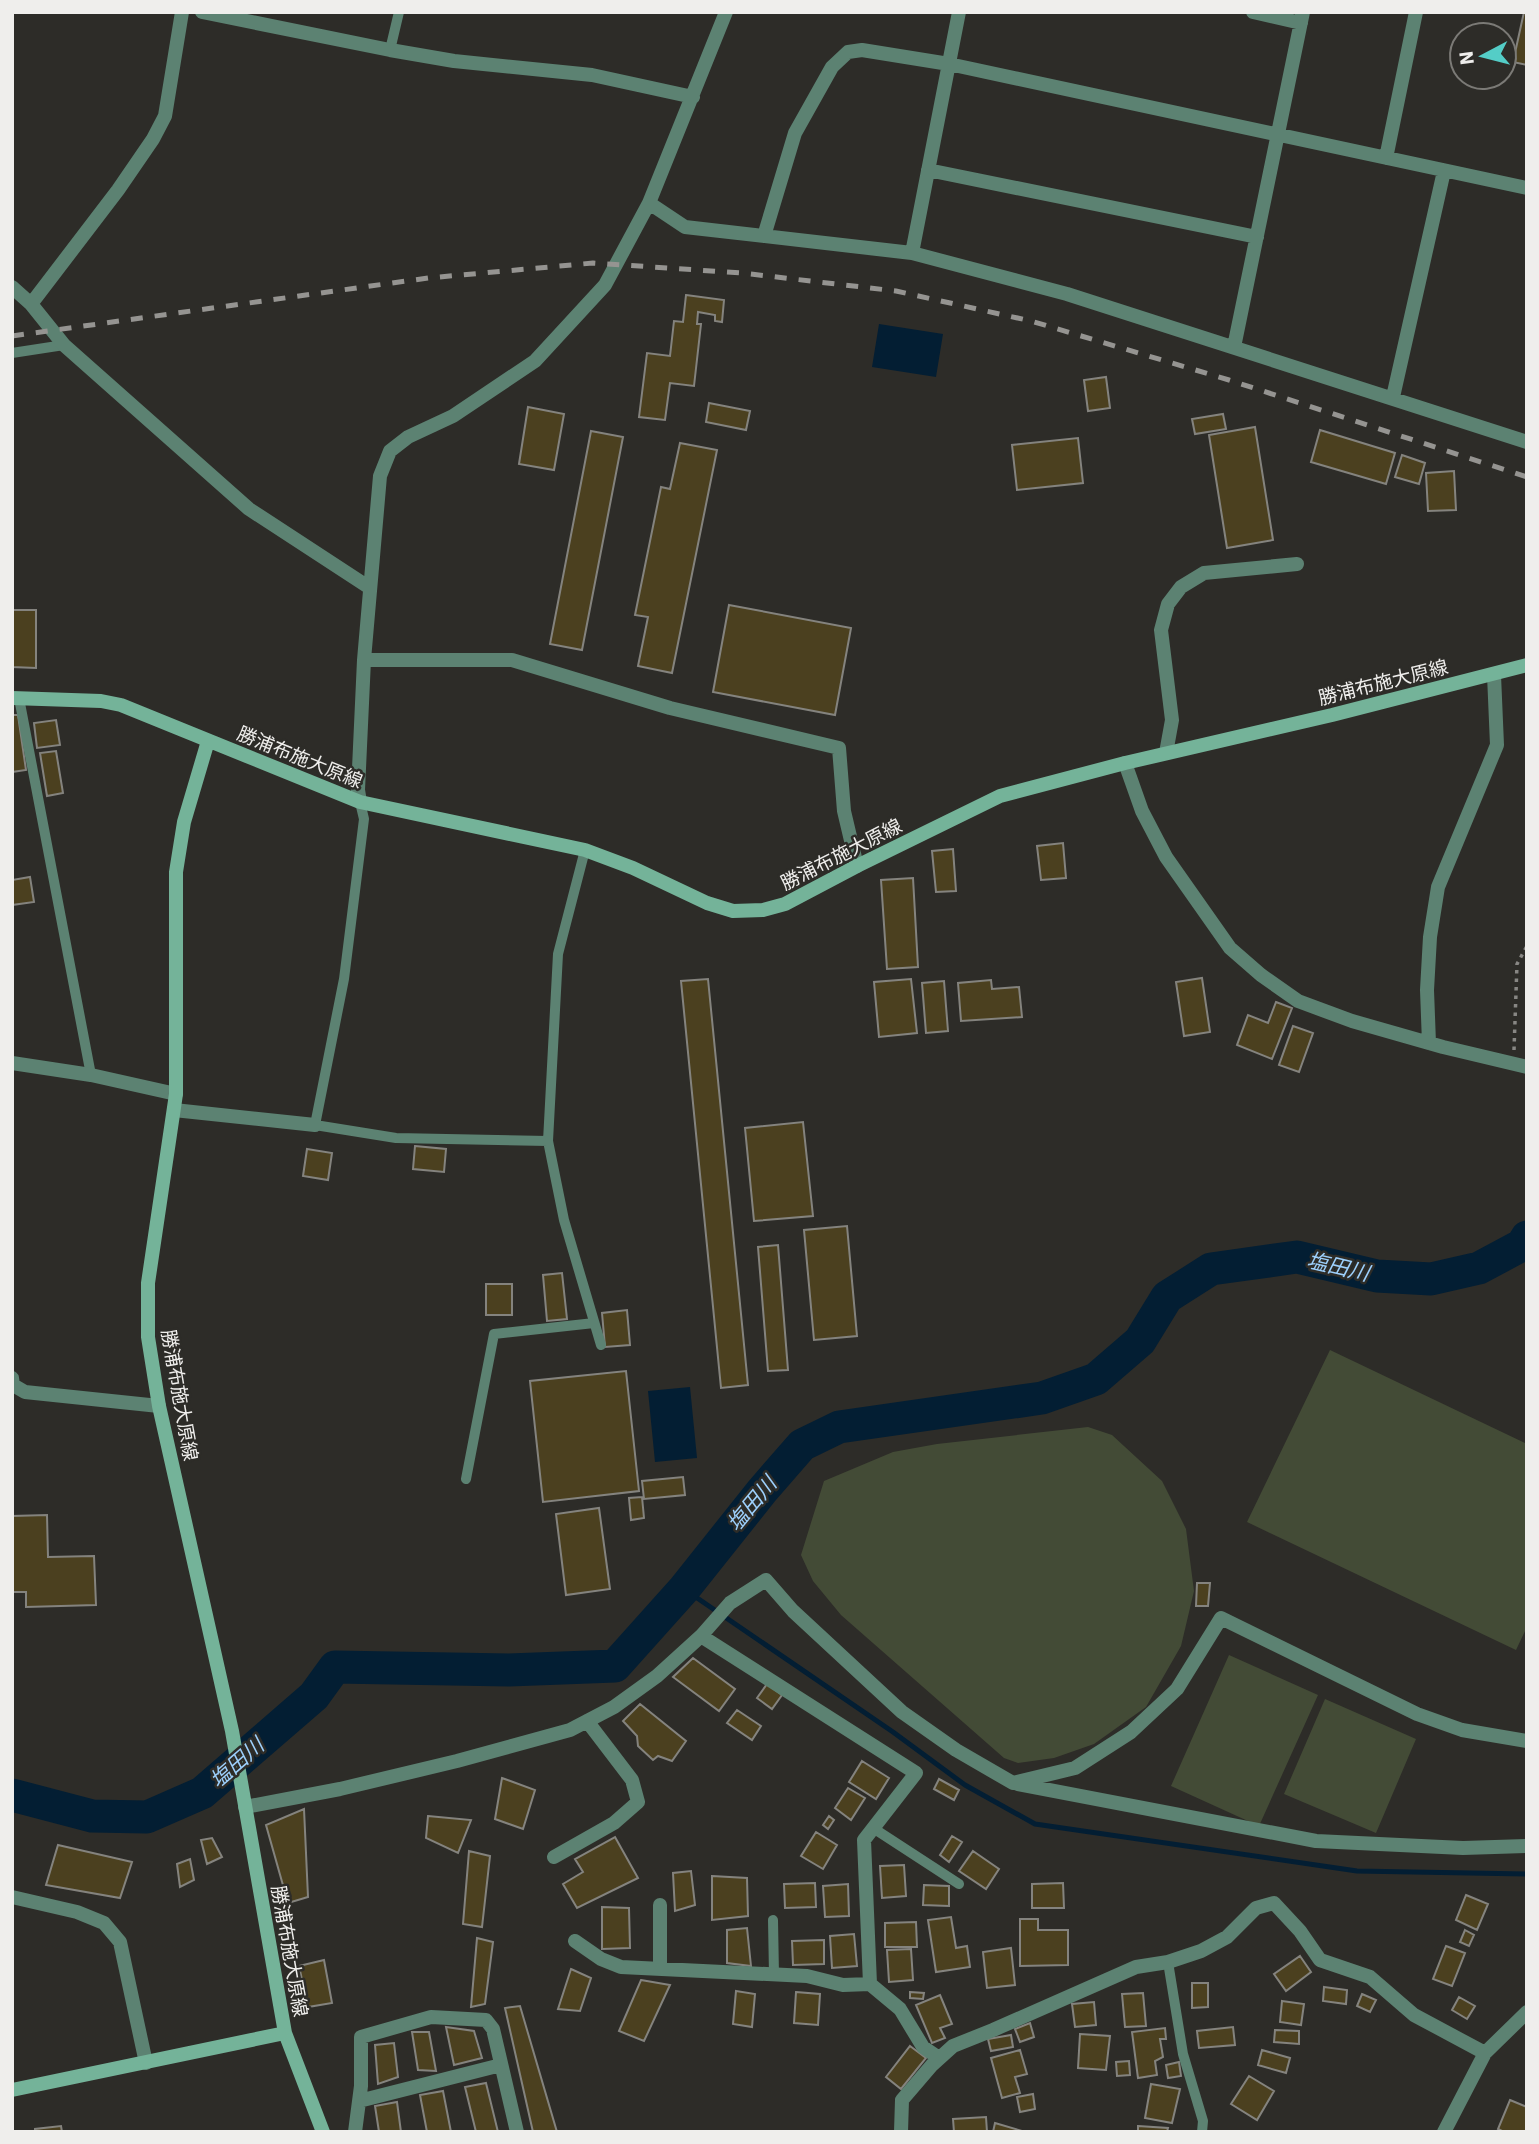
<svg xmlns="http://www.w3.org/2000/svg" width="1539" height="2144" font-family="'IBM Plex Sans','Noto Sans JP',sans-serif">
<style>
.green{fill:#434b36}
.water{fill:#031e33}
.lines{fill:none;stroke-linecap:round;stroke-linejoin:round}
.stream{stroke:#031e33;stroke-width:5}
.river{stroke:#031e33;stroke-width:33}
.building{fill:#4b401f;stroke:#84837e;stroke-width:2}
.path{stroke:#888784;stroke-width:3.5;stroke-dasharray:3.5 5;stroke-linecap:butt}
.lane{stroke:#5c8272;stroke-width:10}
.street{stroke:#5c8272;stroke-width:14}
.secondary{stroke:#74b399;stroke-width:14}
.rail{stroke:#959491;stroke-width:5;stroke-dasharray:12 12;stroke-linecap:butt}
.labels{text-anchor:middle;stroke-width:5;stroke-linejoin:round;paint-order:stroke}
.street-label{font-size:19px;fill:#efeeec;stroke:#2d2c28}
.water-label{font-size:21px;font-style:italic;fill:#9dd0fc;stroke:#2d2c28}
</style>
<rect width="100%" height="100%" fill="#2d2c28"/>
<path class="green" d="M1330,1350L1527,1444V1627L1516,1650L1247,1522Z
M1088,1427L1112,1435L1162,1481L1186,1529L1194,1591L1181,1646L1146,1707L1094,1744L1054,1758L1018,1763L1004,1758L841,1615L813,1581L801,1555L824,1481L893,1452L937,1444Z
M1229,1655L1318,1695L1259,1826L1171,1786Z
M1325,1699L1416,1739L1376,1833L1284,1794Z"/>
<path class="water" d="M879,324L943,334L936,377L872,367Z
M690,1387L697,1458L655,1462L648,1391Z"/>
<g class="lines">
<path class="stream" d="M684,1589L893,1732L965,1785L1035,1824L1357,1871L1527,1874"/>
<path class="river" d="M12,1795L92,1816L147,1817L202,1793L314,1696L335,1667L509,1670L615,1666L684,1589L762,1491L802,1445L839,1427L1042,1398L1096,1379L1140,1341L1167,1297L1211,1269L1297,1257L1377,1276L1431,1279L1479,1268L1522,1245L1527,1237"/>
</g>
<path class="building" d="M1524,12H1527V65L1513,62Z
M686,295L724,300L722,322L715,321V315L698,312L697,324H701L694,386L670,383L665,420L639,417L647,353L670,356L674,321L683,322Z
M1106,377L1110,408L1088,411L1084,380Z
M709,403L750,411L746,430L706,422Z
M528,407L564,414L554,470L519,464Z
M1223,414L1226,429L1195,434L1192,419Z
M1255,427L1273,540L1227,548L1209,435Z
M1320,430L1395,453L1386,484L1311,462Z
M591,431L623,437L582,650L550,644Z
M1078,438L1083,483L1017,490L1012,445Z
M680,443L717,450L672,673L638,666L648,617L635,615L661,487L670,489Z
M1402,455L1425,463L1419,484L1395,477Z
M1454,471L1456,510L1428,511L1426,473Z
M729,605L851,628L835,715L713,692Z
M12,610H36V668L12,667Z
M12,715H18L26,770L12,772Z
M56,720L60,745L37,748L34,723Z
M56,751L63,793L47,796L40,753Z
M1063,843L1066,878L1041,880L1037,846Z
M953,849L956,891L936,892L932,851Z
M30,877L34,902L12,905V880Z
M913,878L918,967L887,969L881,880Z
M1202,978L1210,1032L1184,1036L1176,982Z
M708,979L748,1385L721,1388L681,981Z
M911,979L917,1033L879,1037L874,982Z
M991,980L992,989L1019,987L1022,1017L961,1021L958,983Z
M944,981L948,1031L926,1033L922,983Z
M1276,1002L1292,1008L1272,1059L1237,1045L1248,1015L1268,1023Z
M1293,1026L1313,1033L1299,1072L1279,1065Z
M803,1122L813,1216L754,1221L745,1128Z
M415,1146L446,1149L444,1172L413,1169Z
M307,1149L332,1153L328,1180L303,1176Z
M847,1226L857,1336L814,1340L804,1230Z
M778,1245L788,1370L768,1371L758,1247Z
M562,1273L567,1319L547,1321L543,1275Z
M486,1284H512V1315H486Z
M627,1310L630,1345L605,1347L602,1313Z
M626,1371L639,1491L543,1502L530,1381Z
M683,1477L685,1495L644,1499L642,1481Z
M642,1497L644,1518L631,1520L629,1498Z
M599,1508L610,1589L566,1595L556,1514Z
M47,1515L48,1557L94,1556L96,1605L26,1607V1592H12V1516Z
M1197,1583H1210L1208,1606H1196Z
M693,1658L735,1689L719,1711L673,1677Z
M767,1684L782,1695L772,1709L757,1698Z
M640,1704L686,1741L672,1761L658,1756L653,1760L638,1746L637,1736L623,1721Z
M737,1710L761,1726L752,1740L727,1723Z
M862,1761L889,1778L876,1799L849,1782Z
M502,1778L535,1790L523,1829L495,1819Z
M939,1779L959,1790L954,1800L934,1789Z
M848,1788L865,1798L851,1820L835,1808Z
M304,1809L308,1897L288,1903L266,1825Z
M428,1816L471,1820L458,1853L426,1838Z
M829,1816L834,1820L828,1829L823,1825Z
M816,1832L837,1845L823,1869L801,1856Z
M952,1836L962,1842L949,1862L940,1855Z
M615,1837L638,1878L577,1908L563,1884L583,1872L575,1859Z
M212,1838L222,1857L207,1864L201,1840Z
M58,1845L132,1862L120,1898L46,1885Z
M469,1851L490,1856L482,1927L463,1924Z
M973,1851L999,1869L986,1889L959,1871Z
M190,1859L194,1880L180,1887L177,1864Z
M904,1865L906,1896L882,1898L880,1866Z
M691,1871L695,1905L675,1911L673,1873Z
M712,1876L747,1878L748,1916L712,1920Z
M815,1883L816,1907L785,1908L784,1884Z
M1063,1883L1064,1908H1032V1884Z
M848,1884L849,1916L825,1917L823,1886Z
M924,1885L949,1886V1906L923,1905Z
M1466,1895L1488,1904L1477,1930L1456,1920Z
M602,1907L629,1908L630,1948L602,1949Z
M951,1917L956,1948L967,1946L970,1967L936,1972L928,1920Z
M1020,1919H1038V1930H1068V1965L1020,1966Z
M916,1922L917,1947H885V1923Z
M747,1928L751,1966L727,1963V1930Z
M1465,1930L1474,1935L1469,1946L1460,1942Z
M854,1934L857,1966L832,1968L830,1936Z
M477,1938L493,1942L485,2004L471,2007Z
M824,1940V1964L793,1965L792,1941Z
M1446,1946L1465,1953L1452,1986L1433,1979Z
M1011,1948L1015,1985L987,1988L983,1952Z
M911,1949L913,1980L889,1982L887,1950Z
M1300,1956L1311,1972L1286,1991L1274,1974Z
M324,1960L332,2003L308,2007L299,1966Z
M571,1969L591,1978L580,2011L558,2009Z
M641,1980L670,1985L644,2041L619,2031Z
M1192,1983H1208V2007L1192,2008Z
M1324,1987L1347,1990L1346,2004L1323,2001Z
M736,1991L755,1994L752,2027L733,2024Z
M796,1992L820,1994L818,2025L794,2023Z
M910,1992L924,1993L923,1999L910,1998Z
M1143,1993L1146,2026L1125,2027L1122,1994Z
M1362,1994L1376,2000L1370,2012L1357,2006Z
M940,1995L952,2024L940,2028L945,2038L932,2043L916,2005Z
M1459,1997L1475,2006L1467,2019L1452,2010Z
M1282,2001L1304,2004L1301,2025L1280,2022Z
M1094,2002L1096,2025L1075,2027L1072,2004Z
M520,2006L557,2132H533L505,2008Z
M1030,2023L1034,2037L1020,2042L1015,2029Z
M446,2027L474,2031L482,2058L454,2065Z
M1233,2027L1235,2045L1199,2048L1197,2031Z
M1165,2028L1166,2039H1160L1163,2057L1155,2061L1157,2075L1138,2078L1132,2032Z
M1275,2030L1299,2031V2044L1274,2042Z
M412,2032H429L436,2071L418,2070Z
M1080,2034L1110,2036L1106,2070L1078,2068Z
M1011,2035L1013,2047L991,2051L988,2039Z
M394,2043L398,2077L378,2084L375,2045Z
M910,2046L926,2058L901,2089L886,2077Z
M1020,2050L1027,2074L1015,2077L1020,2093L1002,2098L991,2058Z
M1262,2050L1290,2058L1286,2073L1258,2065Z
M1129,2061L1130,2075L1117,2076L1116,2062Z
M1179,2062L1181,2076L1168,2078L1166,2065Z
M1249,2076L1274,2091L1257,2120L1231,2104Z
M486,2083L498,2132H476L465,2087Z
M1151,2084L1180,2089L1172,2123L1145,2118Z
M443,2091L451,2132H427L420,2095Z
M1033,2094L1035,2109L1020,2112L1017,2097Z
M1510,2100L1527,2107V2132H1504L1498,2129Z
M397,2102L401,2132H379L375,2106Z
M986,2117L987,2132H954L953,2119Z
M995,2123L1022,2131V2132H993Z
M61,2126L62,2132H35V2129Z
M1138,2126L1168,2128L1167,2132H1138Z"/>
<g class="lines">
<path class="path" d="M1514,1050L1517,964L1527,946"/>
<path class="lane" d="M390,50L399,12
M12,353L64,345
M19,698L91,1075
M360,802L364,819L344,979L315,1125L396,1138L548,1141L558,954L585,850
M548,1141L564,1220L601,1345
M466,1479L494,1334L594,1323
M873,1828L959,1884
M773,1920L774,1975
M1168,1962L1183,2054L1203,2121L1202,2132"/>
<path class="street" d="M202,12L390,50L454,61L592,75L693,97
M1253,12L1301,23
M1386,158L1416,12
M928,170L1257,237
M649,203L685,227L912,253L1067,294L1527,442
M764,236L795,133L832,67L848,52L862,50L949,64L1527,188
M912,253L959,12
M12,287L31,304L64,345L249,509L370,588
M31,304L118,190L153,139L165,116L182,12
M1234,347L1303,12
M1393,397L1444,171
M364,660H512L670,708L839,748L844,811L857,866
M1166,753L1172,720L1161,630L1168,604L1181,587L1204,573L1297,564
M1125,763L1142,811L1166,857L1230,948L1261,975L1298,1001L1352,1021L1443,1047L1527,1067
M360,802L358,790L364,660L380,476L390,451L408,437L453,416L535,361L605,285L649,203L726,12
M1429,1043L1427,990L1430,937L1438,887L1497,745L1494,675
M12,1063L91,1075L176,1094
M174,1110L315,1125
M12,1378L13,1385L25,1392L159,1406
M1018,1784L1316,1841L1463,1848L1527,1846
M245,1807L340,1789L457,1761L570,1730L614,1707L657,1676L701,1636L730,1603L766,1580L793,1611L902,1712L956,1750L1013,1783L1075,1768L1131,1732L1177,1689L1221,1618L1417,1714L1462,1730L1527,1741
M554,1857L614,1823L638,1802L632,1780L587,1721
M12,1897L77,1912L104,1923L120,1942L146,2063
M660,1905V1969
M575,1941L601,1959L621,1967L807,1976L843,1985L870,1984L864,1840L916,1773L701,1636
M870,1984L900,2009L923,2047L939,2058
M359,2101L501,2065
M355,2132L361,2086V2037L431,2017L486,2020L493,2029L517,2132
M901,2132L902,2100L932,2065L953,2046L993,2030L1136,1967L1168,1962L1201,1951L1227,1937L1256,1908L1274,1903L1300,1931L1320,1960L1370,1977L1414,2015L1485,2053
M1444,2132L1485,2053L1527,2012"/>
<path class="secondary" d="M12,698L101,701L121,705L360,802L585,850L633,868L707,903L733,911L763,910L785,904L857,866L1000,796L1125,763L1332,715L1527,665
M208,741L184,822L176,872V1094L148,1283V1337L159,1406L232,1731L285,2033L323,2132
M12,2090L285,2033"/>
<path class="rail" d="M12,336L428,278L593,263L742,273L896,291L1031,321L1229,380L1527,477"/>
</g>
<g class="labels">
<g class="street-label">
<text transform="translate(1383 682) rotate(-14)" y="7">勝浦布施大原線</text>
<text transform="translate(300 757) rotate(22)" y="7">勝浦布施大原線</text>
<text transform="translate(841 854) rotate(-27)" y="7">勝浦布施大原線</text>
<text transform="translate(180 1395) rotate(80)" y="7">勝浦布施大原線</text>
<text transform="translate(290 1951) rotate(80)" y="7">勝浦布施大原線</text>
</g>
<g class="water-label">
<text transform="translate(1338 1267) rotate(13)" y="7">塩田川</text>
<text transform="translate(752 1504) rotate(-50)" y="7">塩田川</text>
<text transform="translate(237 1763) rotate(-41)" y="7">塩田川</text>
</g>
</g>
<rect width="1539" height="2144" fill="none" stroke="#efeeec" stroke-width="28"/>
<g transform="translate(1483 56) rotate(263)"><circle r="33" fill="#2d2c28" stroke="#7b7a76" stroke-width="2"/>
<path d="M0-5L12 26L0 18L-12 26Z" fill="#54cdc7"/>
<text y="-10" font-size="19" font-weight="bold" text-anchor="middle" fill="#efeeec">N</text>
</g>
</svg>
